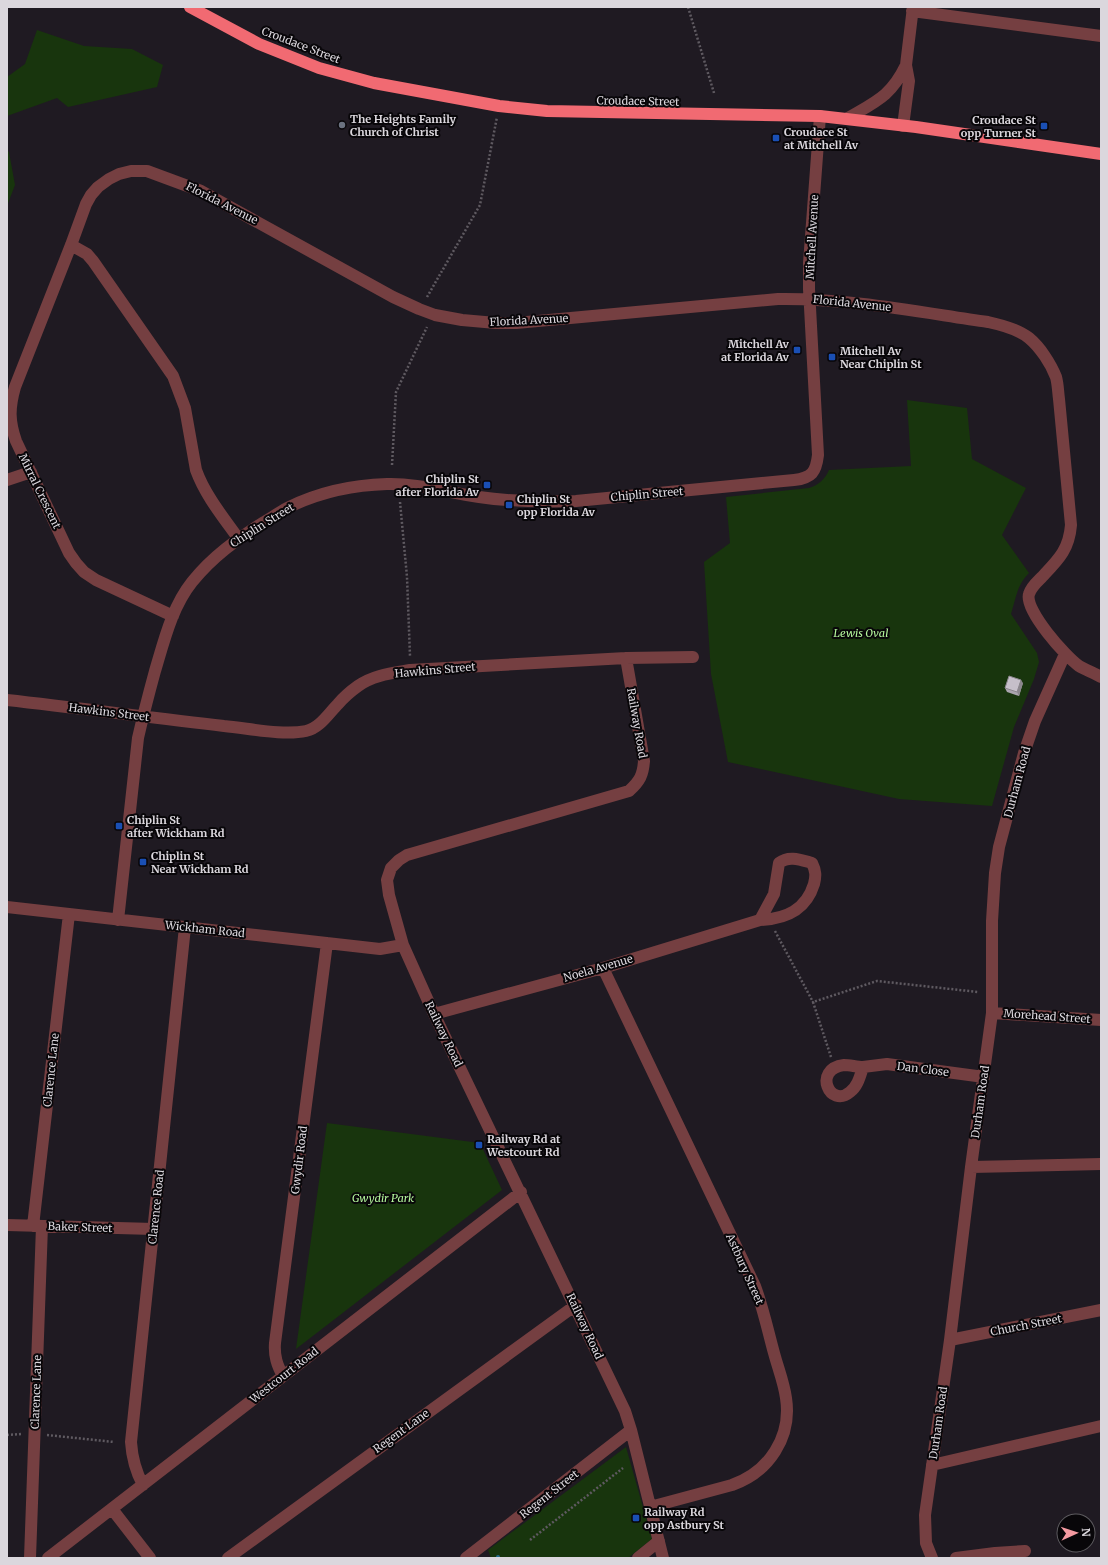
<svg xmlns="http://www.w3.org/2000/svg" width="1108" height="1565" font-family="Merriweather,serif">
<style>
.green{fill:#18350d}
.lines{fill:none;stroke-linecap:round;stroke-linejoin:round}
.stream{stroke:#256c8c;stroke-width:4}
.path{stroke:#5f5a61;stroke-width:2.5;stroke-dasharray:2 2;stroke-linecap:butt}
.minor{stroke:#753f41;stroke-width:12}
.highway{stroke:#f16a72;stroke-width:12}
.wall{fill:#aaa4ae}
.shaded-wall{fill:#8b868d}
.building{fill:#c6bfca;stroke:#8b868d}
.worship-dot{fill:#6b7280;stroke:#080609;stroke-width:1.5}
.transit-dot{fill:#1a4fb4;stroke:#080609;stroke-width:1.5}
.labels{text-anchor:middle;stroke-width:4;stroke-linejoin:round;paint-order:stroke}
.street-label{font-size:11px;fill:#dbd7dd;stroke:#080609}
.poi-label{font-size:11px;font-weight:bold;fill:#dbd7dd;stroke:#080609;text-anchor:start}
.park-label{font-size:11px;font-style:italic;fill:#b5f89d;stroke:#080609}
</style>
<rect width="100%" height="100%" fill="#1f1a22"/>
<path class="green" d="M37,30L84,46L132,49L163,65L157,87L68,107L57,98L7,116V77L25,64Z
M7,150L9,152L15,185L7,206Z
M907,400L967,408L972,459L1026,488L1002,535L1029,573C1017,585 1016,598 1011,614L1037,653L1039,662L1034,679L1014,727L992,806L899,799L728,762L711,674L704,562L730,543L726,497L809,488C819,485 825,479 829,470L911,466Z
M327,1123L480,1143L502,1190L296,1349Z
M626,1447L652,1539L628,1558H491L488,1550Z"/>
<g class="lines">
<path class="stream" d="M498,1557V1558"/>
<path class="path" d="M688,7L714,93
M427,297L480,205L497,117
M392,465L396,392L427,327
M400,502L407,577L410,656
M775,931L813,1002
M831,1057L813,1002L877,981L978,992
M7,1435L22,1434
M47,1435L114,1442
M530,1540L623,1468"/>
<path class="minor" d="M912,11L1101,36
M848,118C877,101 891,96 906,65
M903,126L909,81L906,65L913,7
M71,245L87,254L93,261L173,376L185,408L196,470C205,495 223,517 238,538
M7,480L31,472
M173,616L96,580L84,572L76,563L69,553L16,441C9,421 9,408 15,387L71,245L86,204L91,195L98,187L109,179L119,174L131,171H147L201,191L393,297L419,309L435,315L462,320L496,323H516L778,299C848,298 918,312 988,322C1002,325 1018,329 1029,338C1040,347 1051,364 1056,377C1058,384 1058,392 1059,399L1071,525C1069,550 1058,560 1042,577C1037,582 1031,587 1029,594C1024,610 1066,657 1079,666C1086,670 1094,673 1101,677
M626,658L644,761C643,775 640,781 629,791L407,855L399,860L391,868L387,880L389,895L403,945L434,1014L625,1411L631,1430L663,1558
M7,700C80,708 152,718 224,726C248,728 283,736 306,731C320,728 329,713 338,704C344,697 351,691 358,686C373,675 393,673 410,670L626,658L693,657
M7,907L371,948L380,949L403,945
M118,920L138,738C143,716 149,693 155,671C164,641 172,607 192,582C213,556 236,540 264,522C272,518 279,512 287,508C317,493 353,485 387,484C418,483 448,493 479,497C512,502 543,502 576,501L794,480C812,478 816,472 818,455L809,289V263L820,116
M603,968L755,1286C763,1308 768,1331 774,1353C778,1368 784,1383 786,1398C792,1437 769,1472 732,1485L650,1507
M992,1013L1101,1020
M434,1014L603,968L760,920C786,919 806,910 814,884C816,876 816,871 812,863C801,860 789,855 779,863L774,894L760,920
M863,1067C857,1067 850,1065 844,1065C812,1069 830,1109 850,1092C858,1086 860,1076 863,1067L887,1064L984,1077
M971,1167L1101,1164
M7,1225L154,1229
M33,1226L69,914
M950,1340L1101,1310
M283,1376C277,1365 274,1356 275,1343L327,943
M932,1465L1101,1426
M143,1485C135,1470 132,1458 131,1442L185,927
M112,1509L150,1558
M30,1558L42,1226
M48,1558L521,1192
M228,1558L576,1305
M466,1558L631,1430
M638,1558L659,1541
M932,1558L926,1543L925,1515L950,1340L971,1167L992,1013V921L995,873L999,847L1024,753L1035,721L1065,654
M956,1558L995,1553L1025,1551"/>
<path class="highway" d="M190,7L259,44L319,68L374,83L499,106L547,111L820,116L916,127L1101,154"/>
</g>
<path class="wall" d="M1023,683L1019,696L1007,692L1005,688Z"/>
<path class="shaded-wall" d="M1021,680L1023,683L1019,696L1017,692Z"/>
<path class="building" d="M1009,676L1021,680L1017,692L1005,688Z"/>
<circle class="worship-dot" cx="342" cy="125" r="4"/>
<g class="transit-dot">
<rect x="1040" y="122" width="8" height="8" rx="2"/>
<rect x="772" y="134" width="8" height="8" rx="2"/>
<rect x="793" y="346" width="8" height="8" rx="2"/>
<rect x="828" y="353" width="8" height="8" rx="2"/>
<rect x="483" y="481" width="8" height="8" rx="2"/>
<rect x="505" y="501" width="8" height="8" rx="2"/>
<rect x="115" y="822" width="8" height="8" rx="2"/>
<rect x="139" y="858" width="8" height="8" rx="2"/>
<rect x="475" y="1141" width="8" height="8" rx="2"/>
<rect x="632" y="1514" width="8" height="8" rx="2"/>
</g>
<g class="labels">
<g class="street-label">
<text transform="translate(301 45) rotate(21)" y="4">Croudace Street</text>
<text transform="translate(638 101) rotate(1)" y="4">Croudace Street</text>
<text transform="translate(222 203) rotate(27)" y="4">Florida Avenue</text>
<text transform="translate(812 237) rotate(-87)" y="4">Mitchell Avenue</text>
<text transform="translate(852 303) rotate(6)" y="4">Florida Avenue</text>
<text transform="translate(529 320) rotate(-3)" y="4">Florida Avenue</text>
<text transform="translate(40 491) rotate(64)" y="4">Mirral Crescent</text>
<text transform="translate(647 494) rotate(-5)" y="4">Chiplin Street</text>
<text transform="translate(262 525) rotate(-32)" y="4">Chiplin Street</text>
<text transform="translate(435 670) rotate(-5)" y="4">Hawkins Street</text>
<text transform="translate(109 712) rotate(7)" y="4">Hawkins Street</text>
<text transform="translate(637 723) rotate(80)" y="4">Railway Road</text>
<text transform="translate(1017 782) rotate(-75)" y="4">Durham Road</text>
<text transform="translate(205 929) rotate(6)" y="4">Wickham Road</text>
<text transform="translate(598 968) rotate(-16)" y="4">Noela Avenue</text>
<text transform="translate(1047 1016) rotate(4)" y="4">Morehead Street</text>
<text transform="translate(444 1034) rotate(64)" y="4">Railway Road</text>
<text transform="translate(923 1069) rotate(7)" y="4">Dan Close</text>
<text transform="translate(51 1070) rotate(-84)" y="4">Clarence Lane</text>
<text transform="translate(980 1102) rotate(-82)" y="4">Durham Road</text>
<text transform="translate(299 1160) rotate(-83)" y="4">Gwydir Road</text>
<text transform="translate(156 1207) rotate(-84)" y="4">Clarence Road</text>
<text transform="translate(80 1227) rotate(2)" y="4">Baker Street</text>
<text transform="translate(745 1269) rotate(66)" y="4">Astbury Street</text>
<text transform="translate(1026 1325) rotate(-11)" y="4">Church Street</text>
<text transform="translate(585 1326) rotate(65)" y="4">Railway Road</text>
<text transform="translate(284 1375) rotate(-38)" y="4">Westcourt Road</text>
<text transform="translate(36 1392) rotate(-88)" y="4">Clarence Lane</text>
<text transform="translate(938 1423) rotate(-82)" y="4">Durham Road</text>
<text transform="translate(401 1431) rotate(-36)" y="4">Regent Lane</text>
<text transform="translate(549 1494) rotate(-38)" y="4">Regent Street</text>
</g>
<g class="poi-label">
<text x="350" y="123">The Heights Family<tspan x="350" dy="13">Church of Christ</tspan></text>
<text x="1036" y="124" text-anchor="end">Croudace St<tspan x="1036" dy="13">opp Turner St</tspan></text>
<text x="784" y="136">Croudace St<tspan x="784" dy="13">at Mitchell Av</tspan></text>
<text x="789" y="348" text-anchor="end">Mitchell Av<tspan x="789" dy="13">at Florida Av</tspan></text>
<text x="840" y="355">Mitchell Av<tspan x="840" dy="13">Near Chiplin St</tspan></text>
<text x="479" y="483" text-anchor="end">Chiplin St<tspan x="479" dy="13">after Florida Av</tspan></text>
<text x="517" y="503">Chiplin St<tspan x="517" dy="13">opp Florida Av</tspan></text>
<text x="127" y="824">Chiplin St<tspan x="127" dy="13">after Wickham Rd</tspan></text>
<text x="151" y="860">Chiplin St<tspan x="151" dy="13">Near Wickham Rd</tspan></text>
<text x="487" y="1143">Railway Rd at<tspan x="487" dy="13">Westcourt Rd</tspan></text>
<text x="644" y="1516">Railway Rd<tspan x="644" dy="13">opp Astbury St</tspan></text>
</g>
<g class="park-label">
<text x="861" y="637">Lewis Oval</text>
<text x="383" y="1202">Gwydir Park</text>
</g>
</g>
<rect width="1108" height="1565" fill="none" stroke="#dbd7dd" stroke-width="16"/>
<g transform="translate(1076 1533) rotate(87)"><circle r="19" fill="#080609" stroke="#5c5a5e"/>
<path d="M0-3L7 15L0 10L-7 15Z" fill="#f49aa1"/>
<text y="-6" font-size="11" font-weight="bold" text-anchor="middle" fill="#dbd7dd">N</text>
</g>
</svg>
